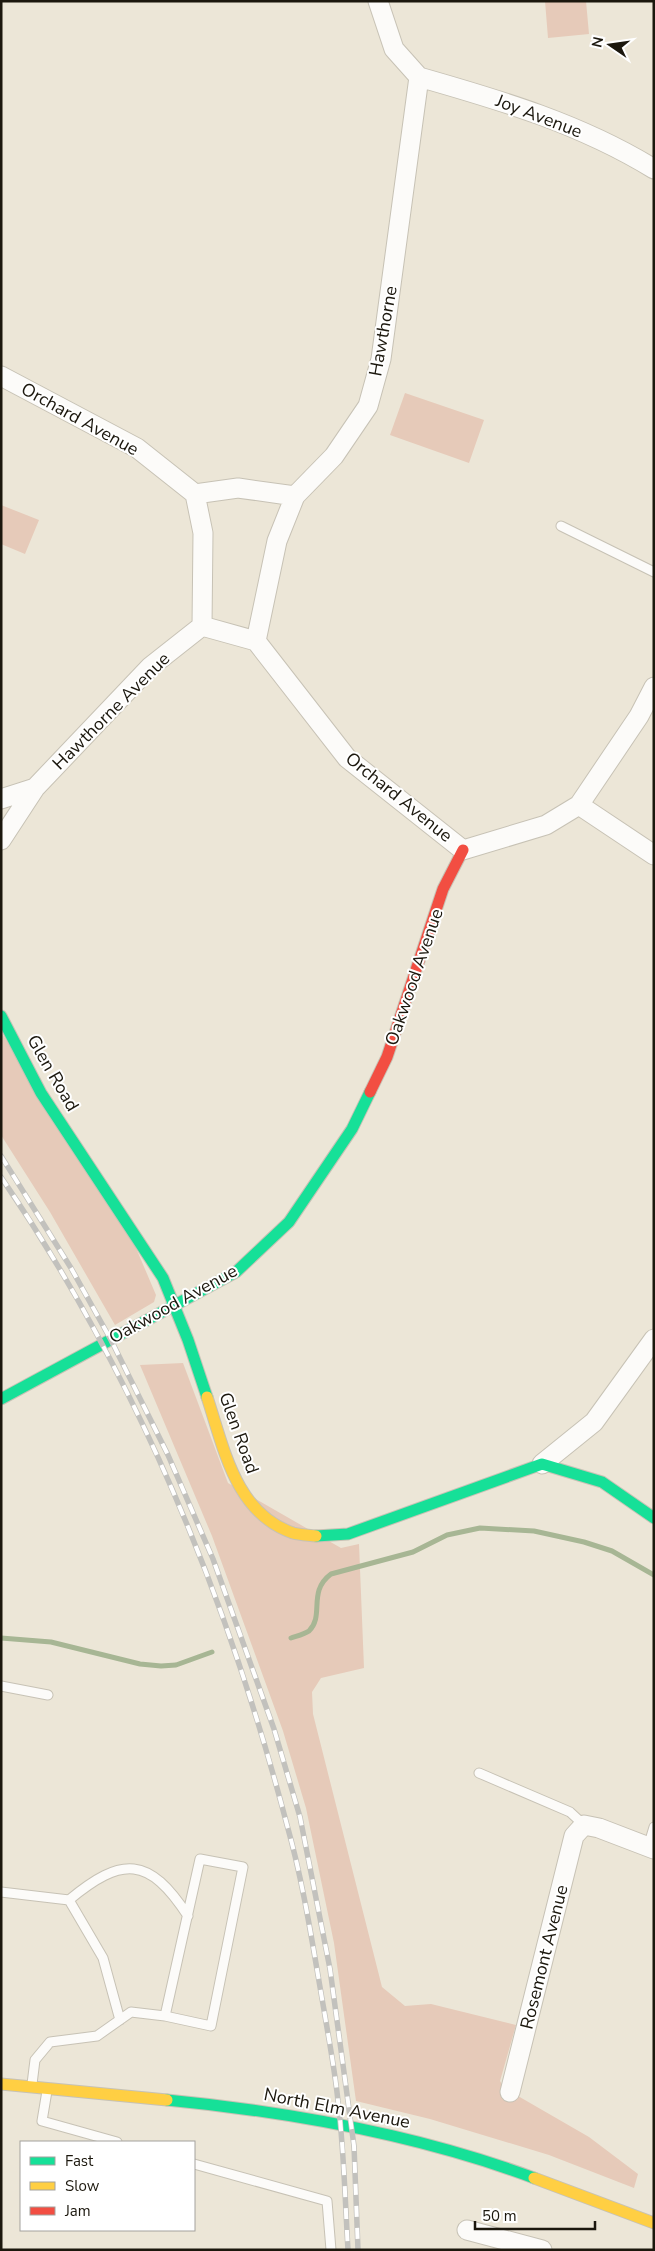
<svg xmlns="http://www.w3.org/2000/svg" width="655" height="2251" font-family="'Nunito Sans',sans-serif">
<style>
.green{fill:#e6cab9}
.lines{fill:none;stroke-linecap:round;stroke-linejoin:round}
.stream{stroke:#a7b694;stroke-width:5}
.lane-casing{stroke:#c7c2b5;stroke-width:11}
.street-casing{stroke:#c7c2b5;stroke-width:21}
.fast-casing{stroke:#c7c2b5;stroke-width:13}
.slow-casing{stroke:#c7c2b5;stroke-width:13}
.jam-casing{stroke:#c7c2b5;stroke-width:13}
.lane{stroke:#fcfbf9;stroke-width:9}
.street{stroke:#fcfbf9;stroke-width:19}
.fast{stroke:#16e098;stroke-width:11}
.slow{stroke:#ffcf43;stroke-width:11}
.jam{stroke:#f24e42;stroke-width:11}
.rail-casing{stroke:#c2c1bd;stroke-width:5.5}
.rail{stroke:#fff;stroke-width:4;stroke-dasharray:11;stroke-linecap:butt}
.labels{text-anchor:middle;stroke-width:4;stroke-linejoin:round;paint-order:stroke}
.street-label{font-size:18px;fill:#1b170d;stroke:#fff}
</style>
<rect width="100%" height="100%" fill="#ece6d7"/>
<path class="green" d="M545,1H586L589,34L548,38Z
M405,393L484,420L469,463L390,435Z
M1,505L39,520L25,554L1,544Z
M1,1032L133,1241L156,1295L154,1302L115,1325L50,1212L1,1135Z
M183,1363L228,1483L341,1548L359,1544L364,1668L321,1678L312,1692L313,1714L382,1987L405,2006L431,2004L516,2025L500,2081L504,2088L589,2137L638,2174L634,2188L549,2155L430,2119L356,2101L334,1943L306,1808L283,1731L212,1536L140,1365Z"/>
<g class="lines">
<path class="stream" d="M1,1638L51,1642L140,1664L161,1666L176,1665L212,1652
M291,1638C297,1636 305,1634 309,1631C325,1615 307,1592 331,1574L413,1552L447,1535L480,1528L534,1531L584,1542L612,1551L654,1575"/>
<defs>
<path id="lane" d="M561,526L654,572
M1,1686L48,1695
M479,1773L570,1812L584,1825
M648,1847L654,1827
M1,1892L69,1900L103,1958L120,2020
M69,1900C122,1856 149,1856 188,1916
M32,2084L35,2060L50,2042L97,2036L131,2012L165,2016L200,1859L243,1867L211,2026L165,2016
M47,2091L42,2121L117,2142
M194,2164L327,2201L331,2250"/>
<path id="street" d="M419,77C500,100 581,124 654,169
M1,376L137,448L195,494L238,488L295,496
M202,626L256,641L347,758L463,850L546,825L579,805L639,716L654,687
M256,641L277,541L295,496L334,456L368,406L381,359L419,77L394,49L378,1
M1,799L35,788L150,667L202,626L203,533L195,494
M579,805L654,855
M1,840L35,788
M542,1464L594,1422L654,1339
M510,2092L574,1836L584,1825L599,1828L654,1849
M467,2230L542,2250"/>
<path id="fast" d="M1,1016L41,1093L163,1278L188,1340L207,1397
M1,1399L236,1272L289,1222L352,1129L370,1092
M316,1536L348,1534L542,1464L602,1482L654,1518
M167,2100C291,2112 416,2134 534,2178"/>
<path id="slow" d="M207,1397C224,1448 235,1513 293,1533C300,1535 309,1535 316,1536
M1,2084L167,2100
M534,2178L654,2223"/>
<path id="jam" d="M370,1092L387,1057L443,889L463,850"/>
</defs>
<use href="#lane" class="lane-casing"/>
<use href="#street" class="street-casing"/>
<use href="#fast" class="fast-casing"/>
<use href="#slow" class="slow-casing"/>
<use href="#jam" class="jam-casing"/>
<use href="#lane" class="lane"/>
<use href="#street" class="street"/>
<use href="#fast" class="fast"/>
<use href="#slow" class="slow"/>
<use href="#jam" class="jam"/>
<defs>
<path id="rail" d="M1,1156L71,1268L111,1340L168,1455L213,1559L274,1729L300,1817L330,1969L354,2146L358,2250
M1,1177C135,1373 227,1596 287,1825C304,1885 313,1948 324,2010C329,2040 335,2071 338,2101C344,2150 345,2200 348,2250"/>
</defs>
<use href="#rail" class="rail-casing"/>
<use href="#rail" class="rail"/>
</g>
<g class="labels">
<g class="street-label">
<text transform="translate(539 116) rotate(21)" y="6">Joy Avenue</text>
<text transform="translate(383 331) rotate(-80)" y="6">Hawthorne</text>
<text transform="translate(80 419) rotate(29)" y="6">Orchard Avenue</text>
<text transform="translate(111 711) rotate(-45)" y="6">Hawthorne Avenue</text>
<text transform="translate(399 797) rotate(39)" y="6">Orchard Avenue</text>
<text transform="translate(414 977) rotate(-71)" y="6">Oakwood Avenue</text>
<text transform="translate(53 1073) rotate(60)" y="6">Glen Road</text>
<text transform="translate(173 1304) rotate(-29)" y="6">Oakwood Avenue</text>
<text transform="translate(239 1433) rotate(70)" y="6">Glen Road</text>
<text transform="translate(544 1957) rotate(-76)" y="6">Rosemont Avenue</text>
<text transform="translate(337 2108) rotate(11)" y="6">North Elm Avenue</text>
</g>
</g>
<rect width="655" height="2251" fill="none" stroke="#1b170d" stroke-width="5"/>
<rect x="20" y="2141" width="175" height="90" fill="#ffffff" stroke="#a4a29e"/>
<rect x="30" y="2157" width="25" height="8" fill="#16e098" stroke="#a4a29e"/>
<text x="65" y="2166" font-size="15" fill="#1b170d">Fast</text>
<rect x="30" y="2182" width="25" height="8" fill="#ffcf43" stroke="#a4a29e"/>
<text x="65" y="2191" font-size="15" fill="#1b170d">Slow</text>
<rect x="30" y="2207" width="25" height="8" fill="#f24e42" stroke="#a4a29e"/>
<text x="65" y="2216" font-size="15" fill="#1b170d">Jam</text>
<g transform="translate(610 45) rotate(283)" stroke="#ffffff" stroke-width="4" paint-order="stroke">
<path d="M0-4L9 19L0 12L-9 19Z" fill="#1b170d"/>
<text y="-8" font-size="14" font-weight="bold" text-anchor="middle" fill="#1b170d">N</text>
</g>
<path d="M475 2221v8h120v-8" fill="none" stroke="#1b170d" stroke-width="2.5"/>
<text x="482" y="2221" font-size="15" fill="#1b170d" stroke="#ffffff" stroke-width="4" paint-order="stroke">50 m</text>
</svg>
